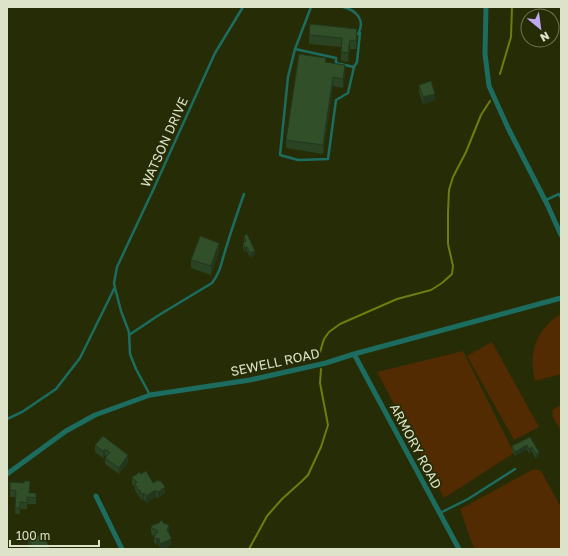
<svg xmlns="http://www.w3.org/2000/svg" width="568" height="556" font-family="'Golos Text',sans-serif">
<style>
.green{fill:#522b02}
.lines{fill:none;stroke-linecap:round;stroke-linejoin:round}
.stream{stroke:#6b7e0e;stroke-width:2}
.lane{stroke:#1c6d60;stroke-width:2.5}
.street{stroke:#1c6d60;stroke-width:5}
.wall{fill:#2a4423}
.shaded-wall{fill:#22371d}
.building{fill:#314f29;stroke:#22371d}
.labels{text-anchor:middle;stroke-width:3.5;stroke-linejoin:round;paint-order:stroke}
.street-label{font-size:13px;fill:#dce3c9;stroke:#252c06}
</style>
<rect width="100%" height="100%" fill="#252c06"/>
<path class="green" d="M561,314V374L535,381C528,353 536,329 561,314Z
M492,342L539,427L514,440L467,356Z
M463,351L514,453L444,498L377,372Z
M561,405V431L553,417L552,410Z
M534,469L541,471L561,507V549H474L460,509Z"/>
<g class="lines">
<path class="stream" d="M500,74L511,37L512,7
M320,352L324,339L329,332L340,324L397,299L431,290L442,283L452,274L453,266L448,244V212L449,190L453,177L466,152L481,115L490,101
M249,549L267,516L282,499L302,481L308,475L321,447L328,425L320,383L321,369"/>
<path class="lane" d="M311,7L295,49L288,77L280,155L298,160L328,159L336,100L348,93L354,67
M343,7C356,10 366,20 358,34
M295,49L336,58V63L354,67L357,62L360,33
M546,200L559,194L561,198
M129,335L159,315L212,283C221,272 222,259 227,245C232,228 238,211 244,194
M150,395L136,369L130,354L129,332L121,311L115,288L114,283L117,267L154,188L215,53L243,7
M7,419L22,412L56,389L80,358L114,289
M440,513L468,499L515,469"/>
<path class="street" d="M486,7L485,54L489,86L509,130L547,204L561,235
M354,354L459,549
M7,474L66,431L95,415L150,395L250,380L326,363L354,354L561,298
M96,496L122,549"/>
</g>
<path class="wall" d="M309,35L357,37L356,49H350L348,62L341,61V47L309,44Z
M326,62L345,73L343,88L333,86L323,154L286,148V140Z
M419,85L435,100L423,104L419,92Z
M244,236L255,255L250,258L247,251L245,252L243,247V243L244,242Z
M219,251L211,275L191,268V260Z
M103,436L128,462L119,474L105,464V458L106,456L105,455L103,458L95,452V445Z
M530,437L539,456L536,459L532,452L529,453L527,450L515,456L512,450V446Z
M141,474L153,483L165,493L158,498L156,497L146,503L144,499L142,501L140,497H139L135,490V487L132,484V477Z
M10,482L30,493H36V504H27V509H20V514H15L16,497H10Z
M151,526L169,531L171,545L163,549H160L159,544L156,545L154,542V536L152,535L151,532Z
M37,536L50,549H30L28,544V538Z"/>
<path class="shaded-wall" d="M357,29V37L356,49V41Z
M350,40V49L348,62V53Z
M345,65V73L343,88V79Z
M333,77V86L323,154V145Z
M435,94V100L423,104V97Z
M219,243V251L211,275V266Z
M247,247V251L245,252V248Z
M255,251V255L250,258V253Z
M527,445V450L515,456V452Z
M532,447V452L529,453V449Z
M105,449V455L103,458V451Z
M539,452V456L536,459V454Z
M128,455V462L119,474V468Z
M165,487V493L158,498V492Z
M140,490V497H139V491Z
M156,490V497L146,503V496Z
M144,493V499L142,501V494Z
M169,525V531L167,537V530Z
M159,538V544L156,545V539Z
M171,539V545L163,549H160V544Z"/>
<path class="building" d="M310,24L357,29L356,41L350,40L348,53L341,52L342,38L309,35Z
M299,54L326,58L325,62L345,65L343,79L333,77L323,145L286,140Z
M431,81L435,94L423,97L419,85Z
M247,234L255,251L250,253L247,247L245,248L243,243L246,241L244,236Z
M200,236L219,243L211,266L191,260Z
M103,436L128,455L119,468L105,458L110,452L105,449L103,451L95,445Z
M530,437L539,452L536,454L532,447L529,449L527,445L515,452L512,446Z
M146,471L153,483L158,480L160,482L161,481L165,487L158,492L156,490L146,496L144,493L142,494L140,490L139,491L135,484L137,482L132,477L140,472L141,474Z
M24,481H30L29,493H36V498L27,497V503L20,502V508H15L16,491L10,490V482L24,483Z
M162,520L163,523L169,525L167,530L170,535L171,539L160,544L159,538L156,539L154,536L156,535L155,533L158,532L157,530L152,528L151,526L159,523Z
M42,533L50,548L48,549H33L28,538L36,534L37,536Z"/>
<g class="labels">
<g class="street-label">
<text transform="translate(164 142) rotate(-66)" y="5">WATSON DRIVE</text>
<text transform="translate(275 362) rotate(-12)" y="5">SEWELL ROAD</text>
<text transform="translate(416 446) rotate(62)" y="5">ARMORY ROAD</text>
</g>
</g>
<rect width="568" height="556" fill="none" stroke="#dce3c9" stroke-width="16"/>
<g transform="translate(540 28) rotate(151)"><circle r="19" fill="#252c06" stroke="#6e7554"/>
<path d="M0-3L7 15L0 10L-7 15Z" fill="#c1a8f3"/>
<text y="-6" font-size="11" font-weight="bold" text-anchor="middle" fill="#dce3c9">N</text>
</g>
<path d="M10 540v6h89v-6" fill="none" stroke="#dce3c9" stroke-width="2"/>
<text x="16" y="540" font-size="12" fill="#dce3c9" stroke="#252c06" stroke-width="3" paint-order="stroke">100 m</text>
</svg>
